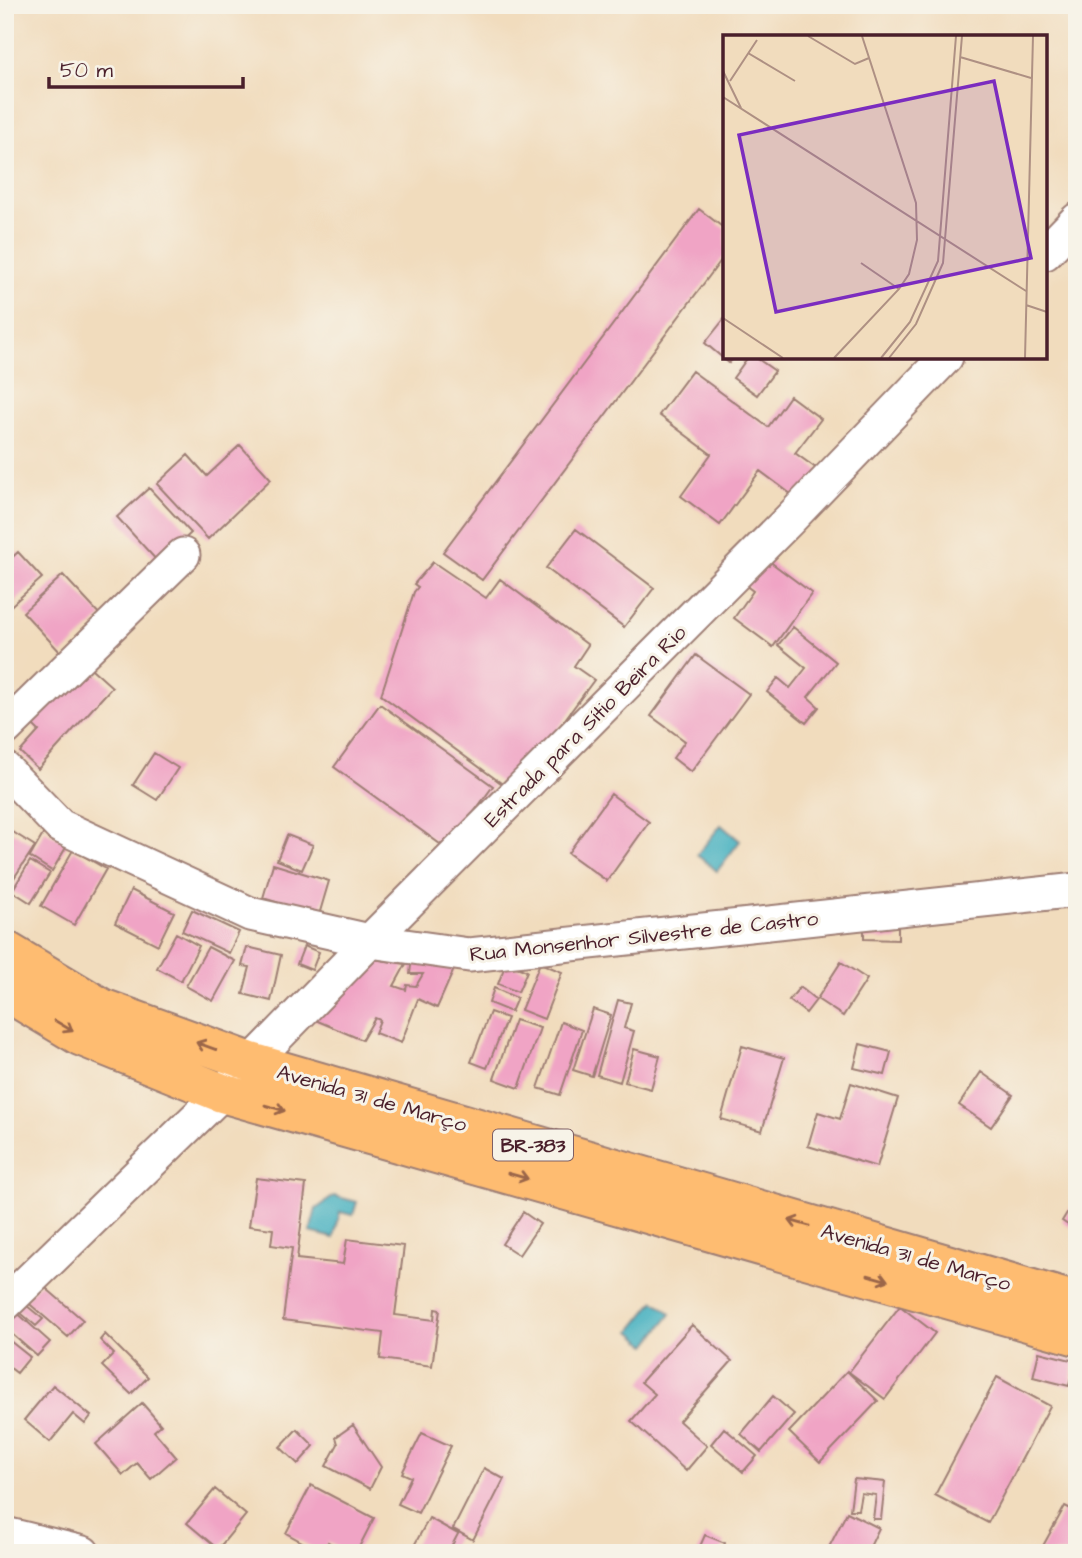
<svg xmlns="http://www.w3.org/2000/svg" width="1082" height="1558" font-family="'Architects Daughter',sans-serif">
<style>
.water{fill:#41afbf;stroke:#466775;stroke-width:2}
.building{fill:#f0a4c5}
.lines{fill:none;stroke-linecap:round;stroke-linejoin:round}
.minor-casing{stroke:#9e7e74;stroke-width:37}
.major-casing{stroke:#9e7e74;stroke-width:42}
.minor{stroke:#fff;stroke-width:33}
.major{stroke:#febc71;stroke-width:38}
.oneway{stroke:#9b664a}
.labels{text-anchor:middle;stroke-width:6;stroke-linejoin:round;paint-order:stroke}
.shield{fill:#f7f3e8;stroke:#7e5f64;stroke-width:2}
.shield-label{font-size:19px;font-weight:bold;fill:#4a1f2b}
.street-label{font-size:21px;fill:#4a1f2b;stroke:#f7f3e8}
.inset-road{fill:none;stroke:#ae9083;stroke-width:2}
.view{fill:#7b2cbf;fill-opacity:0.15;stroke:#7b2cbf;stroke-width:3.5}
.inset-edge{fill:none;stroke:#4a1f2b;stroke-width:3.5}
</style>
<rect width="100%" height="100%" fill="#f7f3e8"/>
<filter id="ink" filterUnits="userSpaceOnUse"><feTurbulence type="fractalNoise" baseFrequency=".0143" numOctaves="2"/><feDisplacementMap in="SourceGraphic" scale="14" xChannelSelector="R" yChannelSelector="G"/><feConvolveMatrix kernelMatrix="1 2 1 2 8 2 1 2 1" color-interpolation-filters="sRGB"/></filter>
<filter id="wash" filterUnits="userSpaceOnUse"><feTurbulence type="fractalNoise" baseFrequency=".00686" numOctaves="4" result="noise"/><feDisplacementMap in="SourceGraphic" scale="28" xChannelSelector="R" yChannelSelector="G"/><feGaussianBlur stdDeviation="1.57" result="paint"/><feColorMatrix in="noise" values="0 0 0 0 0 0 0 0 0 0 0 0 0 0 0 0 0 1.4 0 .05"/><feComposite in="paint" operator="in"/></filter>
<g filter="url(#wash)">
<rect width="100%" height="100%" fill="#f1dcbd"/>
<path class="water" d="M721,825L740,841L717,871L697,855Z
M334,1196L357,1202L353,1215L340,1212L334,1238L310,1232L316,1209Z
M655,1301L671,1314L647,1345L631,1331Z"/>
<g id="blocks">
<path class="building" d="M699,209L725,229V255L482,580L443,552Z
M725,318V357H734L729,363L705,343Z
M748,357H755L775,371L757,395L733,378Z
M692,371L768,427L790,396L821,419L795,453L824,474L803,503L760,471L720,525L681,496L711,454L659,415Z
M240,445L271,479L208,539L157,484L188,455L207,476Z
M149,488L191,533L159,563L117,517Z
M576,529L654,588L624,627L546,568Z
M18,552L42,578L5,611V564Z
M761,555L812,593L773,647L734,618L753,591L741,582Z
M433,562L486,598L500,579L588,645L574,666L594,680L512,791L381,695L414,592L418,587L414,584Z
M63,575L102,617L62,654L23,612Z
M793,627L836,662L808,697L819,707L806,723L767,692L778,678L790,688L806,668L778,645Z
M696,655L749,694L691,772L673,758L685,741L651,716Z
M82,660L112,687L38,769L20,752L39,731L28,720Z
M380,704L493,786L447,849L334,767Z
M154,753L178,768L157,800L133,785Z
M611,794L649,822L607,881L568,853Z
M5,827L35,846L8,887L5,885Z
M45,831L68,844L52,871L30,857Z
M287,835L313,845L302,870L277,860Z
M73,850L106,869L74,925L41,906Z
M30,861L50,873L31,903L12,891Z
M273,864L329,881L319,915L263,898Z
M131,890L174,912L158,945L115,923Z
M192,910L239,932L229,953L182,931Z
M864,917L898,918V940L864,939Z
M176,933L199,946L181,981L157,968Z
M304,946L319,952L312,970L297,964Z
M208,947L235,961L213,1001L186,986Z
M247,947L281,955L271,1001L243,994L250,967L242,966Z
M360,957L406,964L394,986L406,990L407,985L416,986L423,974H410L412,957L459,958L437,1008L418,999L401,1043L375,1033L380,1020L375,1018L362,1040L313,1019Z
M841,962L867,979L843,1016L817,999Z
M506,963L527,971L518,992L498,984Z
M540,963L562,972L544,1019L521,1010Z
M800,987L816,1000L806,1013L789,1000Z
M494,988L517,998L511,1012L489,1003Z
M618,1000L631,1003L624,1028L634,1031L620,1082L597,1075Z
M593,1009L611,1015L592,1076L573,1070Z
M490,1012L507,1018L487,1068L471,1062Z
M515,1020L540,1028L519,1088L494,1079Z
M561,1022L582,1030L560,1095L538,1088Z
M860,1044L891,1052L885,1075L854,1068Z
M742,1046L784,1058L762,1131L721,1119Z
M634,1049L660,1056L651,1089L625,1082Z
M981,1072L1013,1095L991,1127L959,1105Z
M851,1083L898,1098L877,1167L808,1146L818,1112L840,1119Z
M256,1178L306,1184L297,1259L343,1264L347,1239L404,1246L395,1315L434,1320L435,1309L440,1310L432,1366L380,1359L383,1333L283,1320L292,1248L271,1245L273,1229L249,1226Z
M1070,1208L1077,1212V1231L1062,1221Z
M523,1212L540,1224L519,1255L502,1244Z
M40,1283L83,1320L68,1337L25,1300Z
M21,1301L43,1319L36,1326L15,1308Z
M900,1306L935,1333L885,1399L849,1372Z
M14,1310L50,1342L37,1356L5,1328V1320Z
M692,1325L732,1361L679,1421L707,1446L686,1471L631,1421L655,1394L641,1382Z
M105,1334L148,1377L131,1394L102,1366L114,1354L100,1340Z
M5,1337L30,1357L17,1373L5,1364Z
M1039,1352L1075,1361L1069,1386L1033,1377Z
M847,1371L878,1401L820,1462L789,1432Z
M997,1377L1050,1406L988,1523L935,1495Z
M53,1385L91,1416L85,1424L73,1414L50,1442L24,1420Z
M773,1396L794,1414L761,1452L741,1434Z
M142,1403L161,1425L154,1431L176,1457L151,1479L137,1463L123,1475L96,1444Z
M353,1425L381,1467L370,1489L326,1466L338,1444L336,1437Z
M724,1428L757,1456L743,1472L711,1444Z
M297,1429L314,1446L298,1464L280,1447Z
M422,1433L451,1446L418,1513L398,1504L411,1477L402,1473Z
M484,1468L504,1479L473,1540L453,1529Z
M854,1479L885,1482L881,1519H873L876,1495L861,1493L858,1510H850Z
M311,1485L374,1518L356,1553H347L328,1542L322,1553L286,1533Z
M215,1489L246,1515L218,1549L187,1523Z
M1065,1506L1077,1512V1553H1039Z
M847,1512L879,1528L867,1553H836L828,1549Z
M429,1518L458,1534L448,1553H410Z
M705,1535L725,1543L721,1553H697Z"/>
</g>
</g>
<g filter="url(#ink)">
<use href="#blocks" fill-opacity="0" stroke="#9e7e74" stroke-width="2"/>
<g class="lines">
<defs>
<path id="minor" d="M1045,253L1077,220
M5,729L183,555
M5,769L60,826L250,914L370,941L469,955L1077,890
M5,1304L222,1093L370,941L789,520L946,357
M5,1534L83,1553"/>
<path id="major" d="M5,950L102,1008L251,1062L1077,1302
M5,991L80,1036L222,1093L1077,1336"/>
</defs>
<use href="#minor" class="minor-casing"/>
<use href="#major" class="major-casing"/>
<use href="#minor" class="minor"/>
<use href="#major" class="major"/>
</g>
<defs><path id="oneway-shaft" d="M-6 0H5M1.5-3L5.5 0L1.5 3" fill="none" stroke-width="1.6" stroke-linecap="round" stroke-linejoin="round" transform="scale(1.75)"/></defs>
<g class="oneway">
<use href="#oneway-shaft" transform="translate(64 1026) rotate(31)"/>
<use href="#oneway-shaft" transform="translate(206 1046) rotate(-160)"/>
<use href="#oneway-shaft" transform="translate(275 1108) rotate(16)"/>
<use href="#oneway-shaft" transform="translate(518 1176) rotate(16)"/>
<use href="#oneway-shaft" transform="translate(799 1223) rotate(-164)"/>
<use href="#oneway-shaft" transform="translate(878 1278) rotate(16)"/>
</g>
</g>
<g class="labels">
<rect class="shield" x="493" y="1129.5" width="80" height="31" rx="5"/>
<g class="shield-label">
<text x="533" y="1152">BR-383</text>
</g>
<g class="street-label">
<text transform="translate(585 726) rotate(-45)" y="7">Estrada para Sítio Beira Rio</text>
<text transform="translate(644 936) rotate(-6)" y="7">Rua Monsenhor Silvestre de Castro</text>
<text transform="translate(372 1098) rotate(16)" y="7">Avenida 31 de Março</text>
<text transform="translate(916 1257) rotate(16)" y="7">Avenida 31 de Março</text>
</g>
</g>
<g transform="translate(723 35)">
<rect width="324" height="324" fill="#f1dcbd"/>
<path class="inset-road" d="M85,1L132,29L146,23M25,18L72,46M237,22L308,43M0,36L18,73M7,46L34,5M0,62L303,256M138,228L176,254M303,270L324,277M0,283L60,323M111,323L176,254L186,239L194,205L193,168L139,1M158,323L187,287L215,226L233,1M166,323L193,289L220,228L239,1M302,323L310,1"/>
<path class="view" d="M271,46L308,223L53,277L16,100Z"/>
<rect width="324" height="324" class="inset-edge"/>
</g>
<rect width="1082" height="1558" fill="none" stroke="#f7f3e8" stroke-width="28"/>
<path d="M49 77v10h194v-10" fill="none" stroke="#4a1f2b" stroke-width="3.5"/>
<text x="60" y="77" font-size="21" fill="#4a1f2b" stroke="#f7f3e8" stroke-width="5" paint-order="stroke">50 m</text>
</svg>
